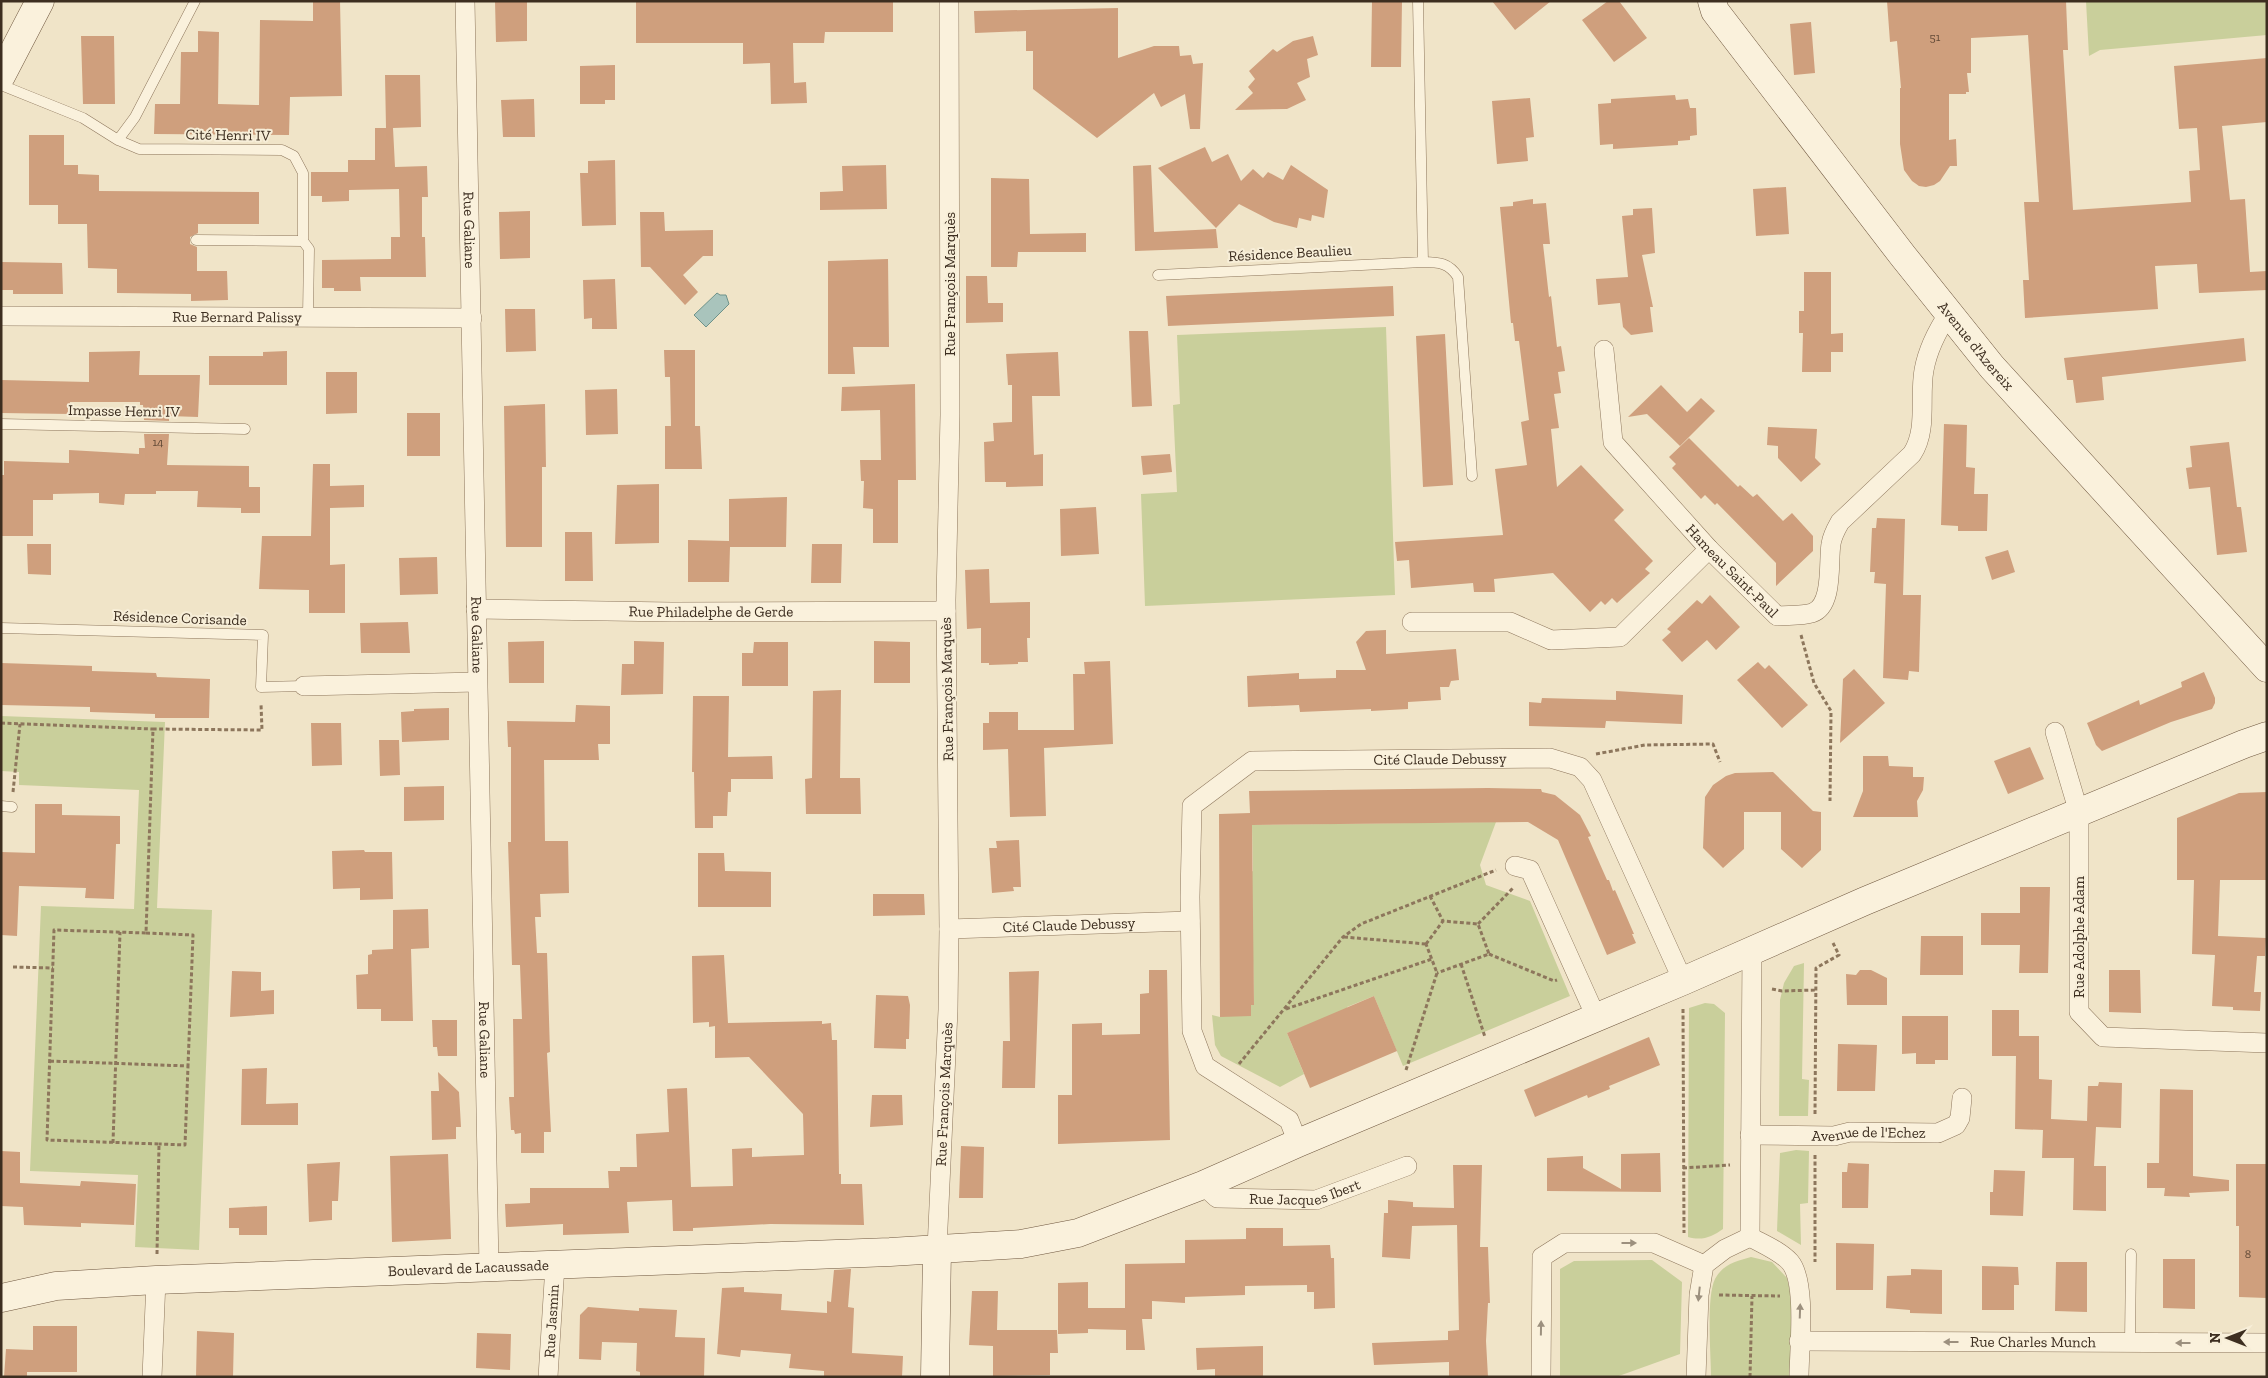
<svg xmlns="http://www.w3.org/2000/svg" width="2268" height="1378" font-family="'Zilla Slab',serif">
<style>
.green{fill:#c9cf9b}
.water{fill:#a9c4bc;stroke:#6f938a}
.building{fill:#cf9f7d}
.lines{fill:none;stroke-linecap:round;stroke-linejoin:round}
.lane-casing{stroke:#8d765c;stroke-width:11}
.street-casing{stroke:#8d765c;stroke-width:20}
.secondary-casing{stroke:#6f573f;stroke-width:29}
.path{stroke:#8d765c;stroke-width:3;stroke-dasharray:4 2.5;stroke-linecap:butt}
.lane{stroke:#faf1dc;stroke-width:10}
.street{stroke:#faf1dc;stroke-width:19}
.secondary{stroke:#faf1dc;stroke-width:28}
.oneway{fill:#9c907e}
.labels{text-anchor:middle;stroke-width:4;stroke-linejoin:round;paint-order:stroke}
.number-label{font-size:12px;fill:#624a37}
.street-label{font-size:15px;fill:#3d2e20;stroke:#f7eed8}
</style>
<rect width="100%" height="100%" fill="#f0e4c8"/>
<path class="green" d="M2086,1H2267V35L2100,50L2089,56Z
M1386,327L1395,595L1145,606L1141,494L1177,492L1173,405L1180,404L1177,335Z
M1,716L165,722L157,908L212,910L199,1250L135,1247L138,1175L30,1171L41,906L134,909L139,790L19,785V772L1,771Z
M1496,822L1480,865L1486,885L1530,901L1570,996L1403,1066L1374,996L1347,1007L1348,1010L1287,1033L1304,1074L1280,1087L1221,1056L1215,1045L1212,1015L1220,1017L1254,1004L1251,872L1253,871L1252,825Z
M1804,963L1802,1079L1809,1080L1808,1116H1779L1780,1000L1784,983L1794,966Z
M1705,1003L1714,1004L1725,1013L1723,1229C1712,1237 1702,1241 1688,1237L1689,1008Z
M1796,1150L1809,1151L1808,1203L1800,1204L1801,1245L1777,1231L1780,1153Z
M1751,1257L1772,1262L1787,1278L1792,1299L1791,1377H1711C1711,1355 1706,1297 1715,1279C1723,1264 1737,1261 1751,1257Z
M1652,1260L1682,1282L1680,1354L1616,1377H1560V1269L1574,1261Z"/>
<path class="water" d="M717,293L720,295H726L729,304L706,327L694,315Z"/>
<path class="building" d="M313,1H340L342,96L290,97L289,135L154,134L155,104H180L181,52H198V31L219,32L218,104L259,105L260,20L313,21Z
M495,1H527V41L496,42Z
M636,1H893V32H825L824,43H793L794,83L806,82L807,103L771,104L770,63L743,64V43H636Z
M1372,1H1402L1401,67H1371Z
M1492,1H1551L1515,30Z
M1608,1H1619L1647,38L1614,62L1582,20Z
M1887,1H2066L2068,50H2063L2073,210L2191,202L2189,171L2200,170L2197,128L2179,129L2174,66L2267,58V122L2222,126L2230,200L2245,199L2250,272L2267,271V290L2199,293L2197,264L2155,266L2158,309L2025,318L2023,280H2029L2024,202H2039L2028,35L1971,38V73H1967L1969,92H1966V94H1949V140L1956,139L1957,166H1950L1940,181L1934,185L1926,187L1919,186L1912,181L1904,170L1900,144V88H1901L1897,41L1890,42Z
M1118,8V58L1154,46H1179L1180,56L1191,55L1193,64L1203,63L1200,129H1190L1185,94L1161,107L1154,93L1097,138L1033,89V51H1026V31L975,33L974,11Z
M1811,22L1815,73L1794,75L1790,24Z
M81,36H114L115,104H83Z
M1313,36L1318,55L1307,59L1310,77L1297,83L1306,100L1287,109L1235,110L1253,93L1248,87L1255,79L1249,71L1273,49L1277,52L1293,41Z
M615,65V100H605V104H580V66Z
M385,75H420L421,127L393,128L395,167L427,166L428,197H422V237H425L426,277H360L361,291H334V288H322V260L391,259V237H400L399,189L349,190V201L322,202V196H311V172H348V160H375V128H386Z
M1675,95L1676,100L1688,99L1690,108H1696L1697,135L1690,136V140L1678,141V145L1613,149V144L1600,145L1598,104L1611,103V99Z
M1530,98L1534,137L1526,138L1528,161L1497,164L1492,101Z
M534,99L535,137H503L501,100Z
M29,135H64V165H78V174L99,175V191L259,192V224H198V233L190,237V244L197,247V271H227L228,300L191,301V294L117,293V269L88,268L87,224H58V205H29Z
M1205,147L1212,162L1228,154L1241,181L1253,169L1263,178L1268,172L1283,180L1291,165L1328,190L1324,218L1312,215L1311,221L1299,218L1297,228L1274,222L1239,204L1216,228L1158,168Z
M615,160L616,225L582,226L580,173H588V161Z
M886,165L887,209L820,210V192L843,191L842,166Z
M1151,165L1154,232L1216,229L1218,248L1135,251L1133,166Z
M991,178L1029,179L1030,234L1086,233V252H1018L1017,267H991Z
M1786,187L1789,234L1756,236L1753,189Z
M1533,199V204L1546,203L1550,244H1543L1549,297L1551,296L1557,347L1561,346L1565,371L1558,372L1561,393L1554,394L1559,428L1551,429L1557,487L1581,465L1624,510L1614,520L1653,561L1645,569L1650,573L1617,603L1612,598L1605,605L1601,601L1590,612L1553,573L1494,579L1495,592H1474L1473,583L1411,588L1409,560L1397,561L1395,542L1503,535L1495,469L1527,465L1521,422L1529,420L1519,341H1515L1513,323H1511L1500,207L1513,206V202Z
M1652,208L1655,253L1642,255L1653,307H1650L1653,332L1631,335L1623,327L1620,303L1598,305L1596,279L1628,277L1622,216L1633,215V209Z
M530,211V258L500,259L499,212Z
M640,212H664L665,231L713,230V256H703L683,275L698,292L685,305L650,267H641Z
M888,259L889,347H853L855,374H828V261Z
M1,262L62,263L63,294H13V290H1Z
M1804,272H1831V334L1843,333V352H1831V372H1802L1803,333H1799V311H1804Z
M966,276H987L988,303H1003V322L966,323Z
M615,279L617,329H592V318L584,319L583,280Z
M1393,286L1394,316L1168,326L1166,296Z
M505,309H535L536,351L506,352Z
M1129,331H1148L1152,406L1132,407Z
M1445,334L1453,485L1423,487L1416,336Z
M2244,338L2246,361L2102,377L2104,400L2076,403L2073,380H2067L2064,358Z
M664,350H695V426H700L702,469H665V426H671L670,377H665Z
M140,351L139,375H200L198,417L169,416V421L144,420L143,405H140V402H70V414L1,413V380L89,382V352Z
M287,351V385H209V356H263V352Z
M1058,352L1060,396H1032L1034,455L1043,454V486L1006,487V482H985L984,442L994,441L993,423L1012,422V385H1008L1006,354Z
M326,372H357V413L326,414Z
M915,384L916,480H898V543H873V509L863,508L864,481H861L860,460H881L880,410L841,411L842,387Z
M1661,385L1687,412L1701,398L1715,411L1680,446L1647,414L1628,417Z
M617,389L618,434L586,435L585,390Z
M545,404L546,467H542V547H506L504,406Z
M407,413H440V456H407Z
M1944,424L1967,425L1966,467L1975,468L1974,494H1988L1987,531H1958V526L1941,525Z
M1768,427L1817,429L1815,458L1821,464L1801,482L1778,458V446L1767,445Z
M144,434H169L167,465L249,466V487H260V513H241V508L197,507L198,491H156V494H125L124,505L99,503V493L53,494V500H33V536H1V475H4V461L69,463V450L139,454V448H145Z
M1689,438L1738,487L1740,485L1753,497L1757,494L1783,521L1792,513L1813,536V551L1776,586V563L1717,503L1715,505L1705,495L1701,499L1672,468L1676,464L1669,457Z
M2229,442L2237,507H2241L2247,552L2217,555L2210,487L2189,489L2186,468L2192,467L2190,446Z
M1170,454L1172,472L1143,475L1141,456Z
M313,464H330V486L364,485V507L330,508V565L345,564V613H309V590L259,589L262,536H311Z
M659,484V543L615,544L617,485Z
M787,497L786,547H730L729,582H688V540L729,541V499Z
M1096,507L1099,554L1061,556L1060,509Z
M1877,518L1905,519L1903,595H1921L1919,672L1909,671L1908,680L1883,678L1886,584L1874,583L1875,572H1870L1872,528H1876Z
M565,532H592L593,581H565Z
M27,544H51V575L28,574Z
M812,544H842L841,583H811Z
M2008,550L2015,572L1992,580L1985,557Z
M437,557L438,594L400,595L399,558Z
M989,569L990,603L1030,602V638H1027L1028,662H1018V664L989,665V663H981V628L967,629L965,570Z
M1710,595L1740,627L1716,650L1707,640L1682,662L1662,640L1671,632L1667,629L1697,600L1702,604Z
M408,622L410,653H361L360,623Z
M1386,630V654L1456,649L1459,680L1451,681L1449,687H1440L1441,700L1408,702V709L1371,711V709L1300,712L1299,705L1248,707L1247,676L1299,673V679L1336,678V670H1366L1356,642L1366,631Z
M544,641V683H509L508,642Z
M634,641L664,642L663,694L621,695L622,664H634Z
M874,641L910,642V683H874Z
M754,642H788V686H742V653H753Z
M1110,661L1113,744L1044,748L1046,816L1010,817L1008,749L983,750V723H989V712H1018V730H1074L1073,674H1085L1084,662Z
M1758,662L1765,669L1769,665L1808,705L1782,728L1737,680Z
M1,663L92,666V671L156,673L157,677L210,679L209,718H155V714L90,712V707L1,705Z
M1854,669L1885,703L1840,743L1843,679Z
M2204,672L2215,698V703L2212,709L2171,722L2102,751L2096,745L2087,723L2139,700L2140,705L2182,687L2181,682Z
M841,690L840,778H860L861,814H806L805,779L812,778L813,691Z
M1616,691L1683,695L1682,724L1606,721L1605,728L1529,726V702L1541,703L1542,698L1616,700Z
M693,696H729L728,757L772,756L773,779H731V792H728L727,816H713V828H695L694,772H692Z
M576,705L610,706V744H598L599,760H544L545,841H568L569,893L540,894L541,917H535L537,953H547L550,1052L547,1053L551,1132H544V1153H521V1133L515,1134L514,1130H511L509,1097H514L513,1019H522L520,965H512L508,842H511V747H508L507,721L575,722Z
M449,708V740L402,742L401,712L414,711V709Z
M311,723H341L342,765L312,766Z
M379,740H399L400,775L380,776Z
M2030,747L2044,779L2008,794L1994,761Z
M1863,756H1888L1889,766L1913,767V777H1924L1923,790L1917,801L1918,817H1853L1863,791Z
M1773,772L1813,811L1821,812V850L1802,868L1781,849V812H1744V849L1723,868L1703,848L1705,797L1713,785L1726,776L1735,773Z
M444,786V820L404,821V787Z
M1488,788L1541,789L1542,792L1555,795L1580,815L1591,836L1588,837L1607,880H1609L1613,891L1615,890L1634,934H1632L1636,943L1607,955L1558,840L1528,822L1252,825L1254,1005H1251V1016L1220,1017L1219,814L1250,813L1249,791Z
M2267,792V880H2220L2218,936L2266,938L2265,956H2257L2254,992H2261L2260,1011L2233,1010V1007L2212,1006L2215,955L2192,954L2194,880H2177V818L2239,793Z
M35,804H62V815L120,816V844H116L114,899L85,898L86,888L19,886L17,936L1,935V852L35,853Z
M1019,840L1021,887H1013L1014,891L992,893L989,848H997L996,841Z
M364,850L365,852H392L393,899L360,900V888L333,889L332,851Z
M698,853H724L725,871L771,872V907H698Z
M2020,887H2050L2048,973H2019L2020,945H1981V913H2020Z
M873,894H924L925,915L873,916Z
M428,909L429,948L411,949L413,1021H381V1009H357L356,975L368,974V955L372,954V950L393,949V910Z
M1921,936H1963V975H1920Z
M724,955L728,1023L822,1021V1024L831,1023L832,1040H837L839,1174H841V1184H862L864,1225L770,1224L693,1228V1231H673L672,1200L627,1202L629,1233L563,1235V1224L506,1227L505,1204L530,1203V1188H609L608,1171H620V1167H637L636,1134L669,1132L667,1089L687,1088L691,1187L733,1186L732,1149L752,1148V1157L804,1155L803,1114L749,1057L715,1058V1026L709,1027V1022L693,1023L692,956Z
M1149,970H1167L1170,1140L1058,1144V1095H1072V1024L1102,1023V1035L1140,1034V994L1149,993Z
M1860,970H1871L1887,978V1005H1847L1846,974L1856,975Z
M2109,970H2140L2141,1013L2109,1012Z
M232,971L261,972V991L274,990V1014L230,1017Z
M1039,971L1035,1088H1002L1003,1041H1010L1009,972Z
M876,995L908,996L910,1005L909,1039H906V1049L874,1048Z
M1374,996L1397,1051L1310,1088L1287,1033Z
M1992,1010H2019V1036H2039V1079L2052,1080L2051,1119L2087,1121L2088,1086H2098L2099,1082L2122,1083L2121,1128L2096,1127L2094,1166H2106V1211L2073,1210L2074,1158H2042L2043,1130L2015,1129L2016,1056H1992Z
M1902,1016H1948V1060H1935V1064H1916V1053L1902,1054Z
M432,1020H457V1056H438L437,1047H433Z
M1649,1037L1660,1065L1609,1086L1610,1089L1588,1098L1587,1095L1535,1117L1524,1090Z
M1838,1044L1877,1045L1875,1091H1837Z
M267,1068L266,1104L298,1103V1125H241L242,1069Z
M438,1072L459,1092L461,1127H456V1139L432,1140L431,1091H439Z
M2160,1089L2193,1090V1176L2229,1180V1191L2189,1193L2190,1197L2164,1196L2165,1188H2147V1163H2159Z
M872,1095H902L903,1125L870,1127Z
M961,1146L984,1147L983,1198H959Z
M1,1151L20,1152V1183L80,1186L81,1181L136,1184L134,1225L81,1223V1227L24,1225L23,1207L1,1206Z
M1660,1153L1661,1192L1547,1191V1158L1583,1156V1168L1621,1189V1154Z
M448,1154L451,1239L392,1242L390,1156Z
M340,1162L338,1201H332V1220L309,1222L307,1164Z
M1848,1163L1869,1164L1868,1208H1842V1172H1847Z
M2236,1164H2267V1298L2239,1297V1226H2236Z
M1453,1165H1482L1480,1247H1488L1490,1303H1488L1486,1341L1488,1377H1449V1362L1374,1365L1372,1343L1448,1340V1331L1459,1330L1457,1225L1412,1226L1410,1259L1382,1257L1384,1213H1388V1200L1413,1202V1207L1454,1208Z
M1994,1170L2025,1171L2023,1216L1990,1215V1192H1993Z
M267,1206V1235H239V1228H229V1208Z
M1246,1228H1283V1246L1330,1245L1331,1258H1334L1335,1308L1314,1309V1292H1307V1285L1245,1286V1295L1185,1297V1303L1152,1301V1319H1142L1145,1350H1126V1330L1088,1329V1333L1058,1334V1283L1088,1282V1308H1125V1264L1185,1263V1240L1246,1239Z
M1836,1243L1874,1244L1873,1290H1836Z
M2163,1259H2195V1309L2163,1308Z
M2056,1262H2087V1312L2055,1311Z
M1982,1266L2018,1267L2019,1285H2014V1310H1982Z
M851,1269L848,1307L854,1308L852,1353L903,1356L902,1377H824V1371L789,1368L791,1354L741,1350L740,1357L717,1354L722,1288L744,1287V1292L782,1294L781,1310L827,1313V1301L831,1302L834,1270Z
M1911,1269L1942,1270V1314L1910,1313V1310L1886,1308L1887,1276L1911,1275Z
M972,1291H998L997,1330H1057L1058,1353H1050V1375L993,1376V1346L969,1345Z
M588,1307L639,1311V1308L677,1310L675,1337L705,1338L704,1377H640V1372L636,1371L637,1343L602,1342L601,1360L579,1359L580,1315Z
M33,1326H77V1372H27V1377H4L6,1349L33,1350Z
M197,1331L234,1333L233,1377H196Z
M477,1333L511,1334L510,1370L476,1368Z
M1263,1346V1377H1215V1369L1197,1370L1196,1348Z"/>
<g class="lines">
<defs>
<path id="lane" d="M1,85L83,118L118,140L135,117L195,1
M118,140L139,149L282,150L294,156L303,173V241L196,240
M303,241L309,249L308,317
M1423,262C1439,262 1449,263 1458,277L1472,476
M1158,275L1423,262L1418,1
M1,424L245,429
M1,628L263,635L261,687L304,686
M1,806L12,807
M2130,1343L2131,1254"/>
<g id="street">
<path id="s1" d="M465,1L489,1267"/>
<path id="s2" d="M1,316L472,318"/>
<path id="s3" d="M1604,350L1613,442L1709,549L1777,616C1788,615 1802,616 1812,613C1834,606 1828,561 1831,544C1832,536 1836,529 1840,522L1912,454C1928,430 1919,397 1924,370C1928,348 1937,331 1949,313"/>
<path id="s4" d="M476,609L672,612L946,611"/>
<path d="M1412,622H1510L1551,640L1620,637L1709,549"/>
<path d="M304,686L477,682"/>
<path d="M2055,732L2079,813V1012L2103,1037L2267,1043"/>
<path d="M1515,866L1530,870L1596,1017"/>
<path id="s5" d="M949,929L1190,921"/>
<path id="s6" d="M1750,1135L1834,1136L1850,1132L1938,1133L1956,1125L1960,1118L1962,1098"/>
<path id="s7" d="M1298,1143L1289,1120L1205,1066L1192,1031L1190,897L1192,806L1252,761L1550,758L1580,767L1592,780L1683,981"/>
<path id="s8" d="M1203,1185L1217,1198L1316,1200L1407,1166"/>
<path d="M1750,1237L1752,950"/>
<path d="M1750,1237C1763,1244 1780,1251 1790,1262C1807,1282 1799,1350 1799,1377"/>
<path id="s9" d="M937,1249L948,1010L949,929L946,600L950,415L949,1"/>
<path id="s10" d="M1799,1341L2267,1343"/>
<path d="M152,1377L156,1280"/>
<path id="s11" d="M548,1377L555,1265"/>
<path d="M1541,1377L1542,1257L1564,1243H1654L1704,1265"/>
<path d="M1696,1377L1699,1295L1704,1265L1725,1249L1750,1237"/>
</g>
<g id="secondary">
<path id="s12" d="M1712,1L1715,11L1903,256L1992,367L2267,668"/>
<path d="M1,76L40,1"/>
<path id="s13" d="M1,1298L56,1286L156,1280L890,1252L1021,1244L1078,1233L1203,1185L1298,1143L1683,981L1865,901L2244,744L2267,736"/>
<path d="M935,1377L937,1249"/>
</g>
</defs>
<use href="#lane" class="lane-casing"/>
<use href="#street" class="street-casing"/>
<use href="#secondary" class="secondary-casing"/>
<path class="path" d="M1801,635L1814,683L1831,711L1830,801
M1,723L153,729
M1596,754L1645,745L1713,744L1720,762
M13,792L20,724
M1430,896L1443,921
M1478,924L1514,887
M146,933L193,935L188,1066
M1344,937L1426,944
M1426,944L1443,921L1478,924L1489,954L1437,973
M1489,954L1554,981L1557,980
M1461,964L1485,1037
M13,967L53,968
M1772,989L1782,991L1816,990
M1286,1009L1432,959
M1683,1009L1684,1233
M50,1061L188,1066L185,1145L159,1144
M1239,1064L1343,937L1361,924L1496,870
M1406,1070L1437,973L1426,944
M1815,1114L1816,968L1839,955L1833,943
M113,1143L120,932
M1815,1155V1262
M1683,1168L1730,1165
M157,1254L159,1144L47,1140L54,930L146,933L153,729L262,730L261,704
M1719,1295L1780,1296
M1750,1377L1752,1296"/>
<use href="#lane" class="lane"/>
<use href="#street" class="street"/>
<use href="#secondary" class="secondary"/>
</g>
<defs><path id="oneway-solid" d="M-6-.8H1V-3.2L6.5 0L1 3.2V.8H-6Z" transform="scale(1.25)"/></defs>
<g class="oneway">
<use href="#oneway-solid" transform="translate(1629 1243)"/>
<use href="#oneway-solid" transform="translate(1699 1294) rotate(96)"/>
<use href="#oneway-solid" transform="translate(1800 1311) rotate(-88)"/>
<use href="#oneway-solid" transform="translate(1541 1328) rotate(-89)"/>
<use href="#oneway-solid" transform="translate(1951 1342) rotate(-180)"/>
<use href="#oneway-solid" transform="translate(2183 1343) rotate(180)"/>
</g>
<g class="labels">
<g class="number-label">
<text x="1935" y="41">51</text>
<text x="158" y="446">14</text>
<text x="2248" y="1258">8</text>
</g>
<g class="street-label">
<text transform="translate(228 135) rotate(1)" y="5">Cité Henri IV</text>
<text dy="5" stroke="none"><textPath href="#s1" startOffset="229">Rue Galiane</textPath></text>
<text transform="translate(1290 253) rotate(-3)" y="5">Résidence Beaulieu</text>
<text transform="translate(950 284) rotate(-90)" y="5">Rue François Marquès</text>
<text dy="5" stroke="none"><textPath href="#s2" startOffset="236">Rue Bernard Palissy</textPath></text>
<text dy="5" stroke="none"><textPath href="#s12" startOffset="435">Avenue d'Azereix</textPath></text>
<text transform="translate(124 411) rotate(1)" y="5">Impasse Henri IV</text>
<text dy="5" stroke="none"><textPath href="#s3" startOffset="268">Hameau Saint-Paul</textPath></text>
<text dy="5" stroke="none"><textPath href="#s4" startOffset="235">Rue Philadelphe de Gerde</textPath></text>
<text transform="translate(180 618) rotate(2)" y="5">Résidence Corisande</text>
<text dy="5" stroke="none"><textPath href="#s1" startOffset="634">Rue Galiane</textPath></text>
<text transform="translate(947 689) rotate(-91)" y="5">Rue François Marquès</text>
<text dy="5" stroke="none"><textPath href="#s7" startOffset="650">Cité Claude Debussy</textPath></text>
<text dy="5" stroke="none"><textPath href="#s5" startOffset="120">Cité Claude Debussy</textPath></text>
<text transform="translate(2079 937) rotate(-90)" y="5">Rue Adolphe Adam</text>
<text dy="5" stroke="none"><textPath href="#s1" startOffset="1039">Rue Galiane</textPath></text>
<text dy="5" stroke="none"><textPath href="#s9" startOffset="155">Rue François Marquès</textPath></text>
<text dy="5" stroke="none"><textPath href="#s6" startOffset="119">Avenue de l'Echez</textPath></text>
<text dy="5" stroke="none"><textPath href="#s8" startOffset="108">Rue Jacques Ibert</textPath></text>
<text dy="5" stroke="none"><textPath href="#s13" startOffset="469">Boulevard de Lacaussade</textPath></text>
<text dy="5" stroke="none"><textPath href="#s11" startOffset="56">Rue Jasmin</textPath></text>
<text dy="5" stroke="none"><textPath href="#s10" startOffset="234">Rue Charles Munch</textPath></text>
</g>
</g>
<rect width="2268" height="1378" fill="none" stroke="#3d2e20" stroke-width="5"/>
<g transform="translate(2228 1338) rotate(270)" stroke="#f7eed8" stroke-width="4" paint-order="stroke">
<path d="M0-4L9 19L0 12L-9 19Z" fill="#3d2e20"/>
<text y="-8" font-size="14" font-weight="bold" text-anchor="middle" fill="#3d2e20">N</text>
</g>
</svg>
